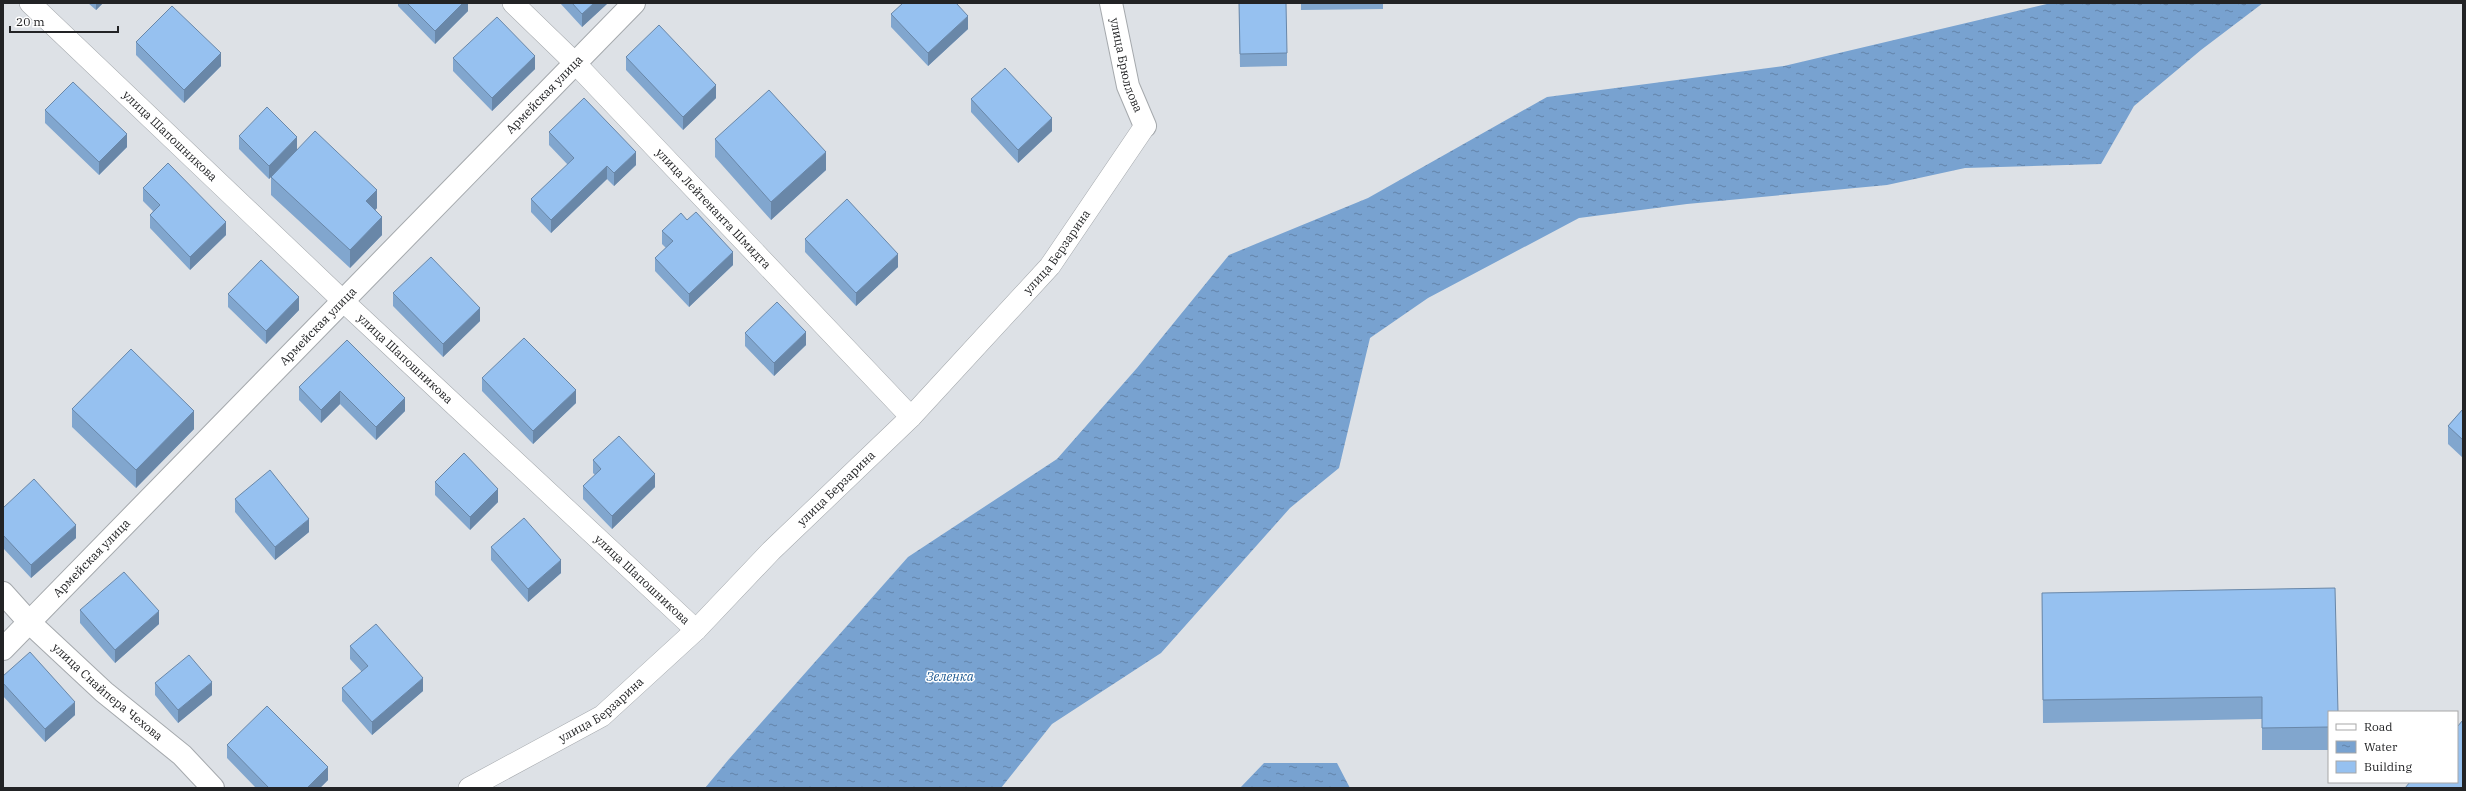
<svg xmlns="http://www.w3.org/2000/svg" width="2466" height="791" font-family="'IBM Plex Serif',serif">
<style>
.water{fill:url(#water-ripples)}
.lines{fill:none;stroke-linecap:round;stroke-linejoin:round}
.service-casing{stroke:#a5a9ad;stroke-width:22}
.minor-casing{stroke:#a5a9ad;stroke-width:24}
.service{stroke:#fff;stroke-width:21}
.minor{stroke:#fff;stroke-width:22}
.wall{fill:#81a6ce}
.shaded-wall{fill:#6987a8}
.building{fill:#96c1f0;stroke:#6987a8}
.labels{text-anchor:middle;stroke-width:3;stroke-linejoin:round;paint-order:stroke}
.street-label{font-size:12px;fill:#222325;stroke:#fff}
.water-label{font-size:13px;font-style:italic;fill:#1c5891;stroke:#fff}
</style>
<defs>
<pattern id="water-ripples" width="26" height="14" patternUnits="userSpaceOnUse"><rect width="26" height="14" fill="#78a2d0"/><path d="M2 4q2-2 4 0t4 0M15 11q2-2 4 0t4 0" fill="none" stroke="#6284a9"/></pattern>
</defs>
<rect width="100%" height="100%" fill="#dde1e6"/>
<path class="water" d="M2051,3H2263L2201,50L2134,106L2101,164L1965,168L1887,185L1687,204L1579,218L1428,298L1370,338L1339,468L1290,508L1161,653L1052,724L1001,788H705L729,759L908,557L1057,459L1137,368L1229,255L1368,198L1547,97L1784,66Z
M1264,763H1337L1350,788H1240Z"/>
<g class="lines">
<defs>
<g id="service">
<path id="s1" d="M30,3L342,300L696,630"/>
<path id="s2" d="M513,3L575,63L911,417"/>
<path id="s3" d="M469,788L602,716L696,630L771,551L911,417L1050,266L1145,126"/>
</g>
<g id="minor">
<path id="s4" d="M1111,3L1128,86L1145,126"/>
<path id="s5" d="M3,593L30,623L104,692L182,755L213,788"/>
<path id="s6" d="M3,649L634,3"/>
</g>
</defs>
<use href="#service" class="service-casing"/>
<use href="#minor" class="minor-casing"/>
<use href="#service" class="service"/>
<use href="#minor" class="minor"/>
</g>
<path class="wall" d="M88,3H103L96,10Z
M398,3H468V11L435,44L398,6Z
M560,3H608L582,27Z
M1239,3L1287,53V66L1240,67Z
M1301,3H1383V9L1301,10Z
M891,14L968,29L928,66L891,27Z
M136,42L221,66L184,103L136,55Z
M626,57L716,98L683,130L626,70Z
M453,58L535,69L492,111L453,71Z
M971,99L1052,131L1018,163L971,112Z
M45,110L127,147L99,175L45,123Z
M549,132L636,165L614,186L607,179L551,233L531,212V199L568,165L549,145Z
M239,136L297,149L377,208L375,210L382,235L350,268L271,195V177L274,174L269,179L239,149Z
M715,139L826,170L771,220L715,157Z
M143,188L226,235L190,270L150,228V215L153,211L143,201Z
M687,220L733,265L689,307L655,271V258L666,248L662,244V231Z
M805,239L898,267L856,306L805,252Z
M393,293L480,321L443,357L393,306Z
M228,294L299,310L266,344L228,307Z
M745,333L806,345L774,376L745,346Z
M347,340L405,411L376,440L340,404L321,423L299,400V387Z
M482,378L576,403L533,444L482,391Z
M72,409L194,429L136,488L72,427Z
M2463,409V458L2448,444V426Z
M593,460L655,487L612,529L583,499V486L595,475L593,473Z
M435,482L498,502L470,530L435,495Z
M235,499L309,532L275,560L235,512Z
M3,508L76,538L31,578L3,548Z
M491,547L561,573L528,602L491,560Z
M2042,593L2329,712V750H2262V719L2043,723Z
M80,610L159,624L115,663L80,623Z
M350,646L423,691L372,735L342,701V688L362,672L350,659Z
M3,676L75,715L45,742L3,696Z
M155,683L212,695L178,723L155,695Z
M227,745L328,780L320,788H256L227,758Z"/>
<path class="shaded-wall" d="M96,3H103L96,10Z
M463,3H468V11L435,44V31Z
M594,3H608L582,27V14Z
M968,16V29L928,66V53Z
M221,53V66L184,103V90Z
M535,56V69L492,111V98Z
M716,85V98L683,130V117Z
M1052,118V131L1018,163V150Z
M127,134V147L99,175V162Z
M297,137V150L269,179V166Z
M636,152V165L614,186V173Z
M826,152V170L771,220V202Z
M607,166V179L551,233V220Z
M377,190V208L366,220V201Z
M382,217V235L350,268V250Z
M226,222V235L190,270V257Z
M733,252V265L689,307V294Z
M898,254V267L856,306V293Z
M299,297V310L266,344V331Z
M480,308V321L443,357V344Z
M806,332V345L774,376V363Z
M576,390V403L533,444V431Z
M340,391V404L321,423V410Z
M405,398V411L376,440V427Z
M194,411V429L136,488V470Z
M655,474V487L612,529V516Z
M498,489V502L470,530V517Z
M309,519V532L275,560V547Z
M76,525V538L31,578V565Z
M561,560V573L528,602V589Z
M159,611V624L115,663V650Z
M423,678V691L372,735V722Z
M212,682V695L178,723V710Z
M75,702V715L45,742V729Z
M328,767V780L320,788H307Z"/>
<path class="building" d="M407,3H463L435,31Z
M572,3H594L582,14Z
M903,3H956L968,16L928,53L891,14Z
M1239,3H1286L1287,53L1240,54Z
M172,6L221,53L184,90L136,42Z
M497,17L535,56L492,98L453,58Z
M659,25L716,85L683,117L626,57Z
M1005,68L1052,118L1018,150L971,99Z
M73,82L127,134L99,162L45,110Z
M769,90L826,152L771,202L715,139Z
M584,98L636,152L614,173L607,166L551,220L531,199L574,158L549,132Z
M267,107L297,137L269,166L239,136Z
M315,131L377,190L366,201L382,217L350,250L271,177Z
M168,163L226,222L190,257L150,215L160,205L143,188Z
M847,199L898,254L856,293L805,239Z
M696,212L733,252L689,294L655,258L673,241L662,231L681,213L687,220Z
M431,257L480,308L443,344L393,293Z
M261,260L299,297L266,331L228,294Z
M777,302L806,332L774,363L745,333Z
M524,338L576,390L533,431L482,378Z
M347,340L405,398L376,427L340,391L321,410L299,387Z
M131,349L194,411L136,470L72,409Z
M2463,409V440L2448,426Z
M619,436L655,474L612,516L583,486L601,469L593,460Z
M464,453L498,489L470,517L435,482Z
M270,470L309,519L275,547L235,499Z
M34,479L76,525L31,565L3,535V508Z
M524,518L561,560L528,589L491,547Z
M124,572L159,611L115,650L80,610Z
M2335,588L2338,712H2329V727L2262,728V697L2043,700L2042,593Z
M376,624L423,678L372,722L342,688L368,666L350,646Z
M30,652L75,702L45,729L3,683V676Z
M189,655L212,682L178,710L155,683Z
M267,706L328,767L307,788H269L227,745Z
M2463,720V788H2405L2410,782H2457V727Z"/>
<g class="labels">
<g class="street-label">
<text dy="4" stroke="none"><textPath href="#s4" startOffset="64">улица Брюллова</textPath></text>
<text dy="4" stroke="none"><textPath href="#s6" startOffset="775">Армейская улица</textPath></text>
<text dy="4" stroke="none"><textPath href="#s1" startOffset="193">улица Шапошникова</textPath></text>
<text dy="4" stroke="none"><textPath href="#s2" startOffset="287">улица Лейтенанта Шмидта</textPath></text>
<text dy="4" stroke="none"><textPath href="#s3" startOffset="802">улица Берзарина</textPath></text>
<text dy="4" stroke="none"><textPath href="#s6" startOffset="451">Армейская улица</textPath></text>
<text dy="4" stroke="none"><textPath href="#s1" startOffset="517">улица Шапошникова</textPath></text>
<text dy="4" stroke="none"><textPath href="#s3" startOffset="478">улица Берзарина</textPath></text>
<text dy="4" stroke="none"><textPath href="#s6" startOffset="127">Армейская улица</textPath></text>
<text dy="4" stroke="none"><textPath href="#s1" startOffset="841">улица Шапошникова</textPath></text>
<text dy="4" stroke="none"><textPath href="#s5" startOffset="144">улица Снайпера Чехова</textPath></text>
<text dy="4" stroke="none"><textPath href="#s3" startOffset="154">улица Берзарина</textPath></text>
</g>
<g class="water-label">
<text x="950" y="681">Зеленка</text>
</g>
</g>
<rect width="2466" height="791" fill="none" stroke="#222325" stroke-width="8"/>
<rect x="2328" y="711" width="130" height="72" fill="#ffffff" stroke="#a7a7a8"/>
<rect x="2336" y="724" width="20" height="6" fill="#ffffff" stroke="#a7a7a8"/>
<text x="2364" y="731" font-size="12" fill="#222325">Road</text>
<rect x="2336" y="741" width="20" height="12" fill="url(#water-ripples)" stroke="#a7a7a8"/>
<text x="2364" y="751" font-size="12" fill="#222325">Water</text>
<rect x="2336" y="761" width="20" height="12" fill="#96c1f0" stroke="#a7a7a8"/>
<text x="2364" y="771" font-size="12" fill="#222325">Building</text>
<path d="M10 26v6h108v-6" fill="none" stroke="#222325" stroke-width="2"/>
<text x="16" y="26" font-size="12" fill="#222325" stroke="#ffffff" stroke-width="3" paint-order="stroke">20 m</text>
</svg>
